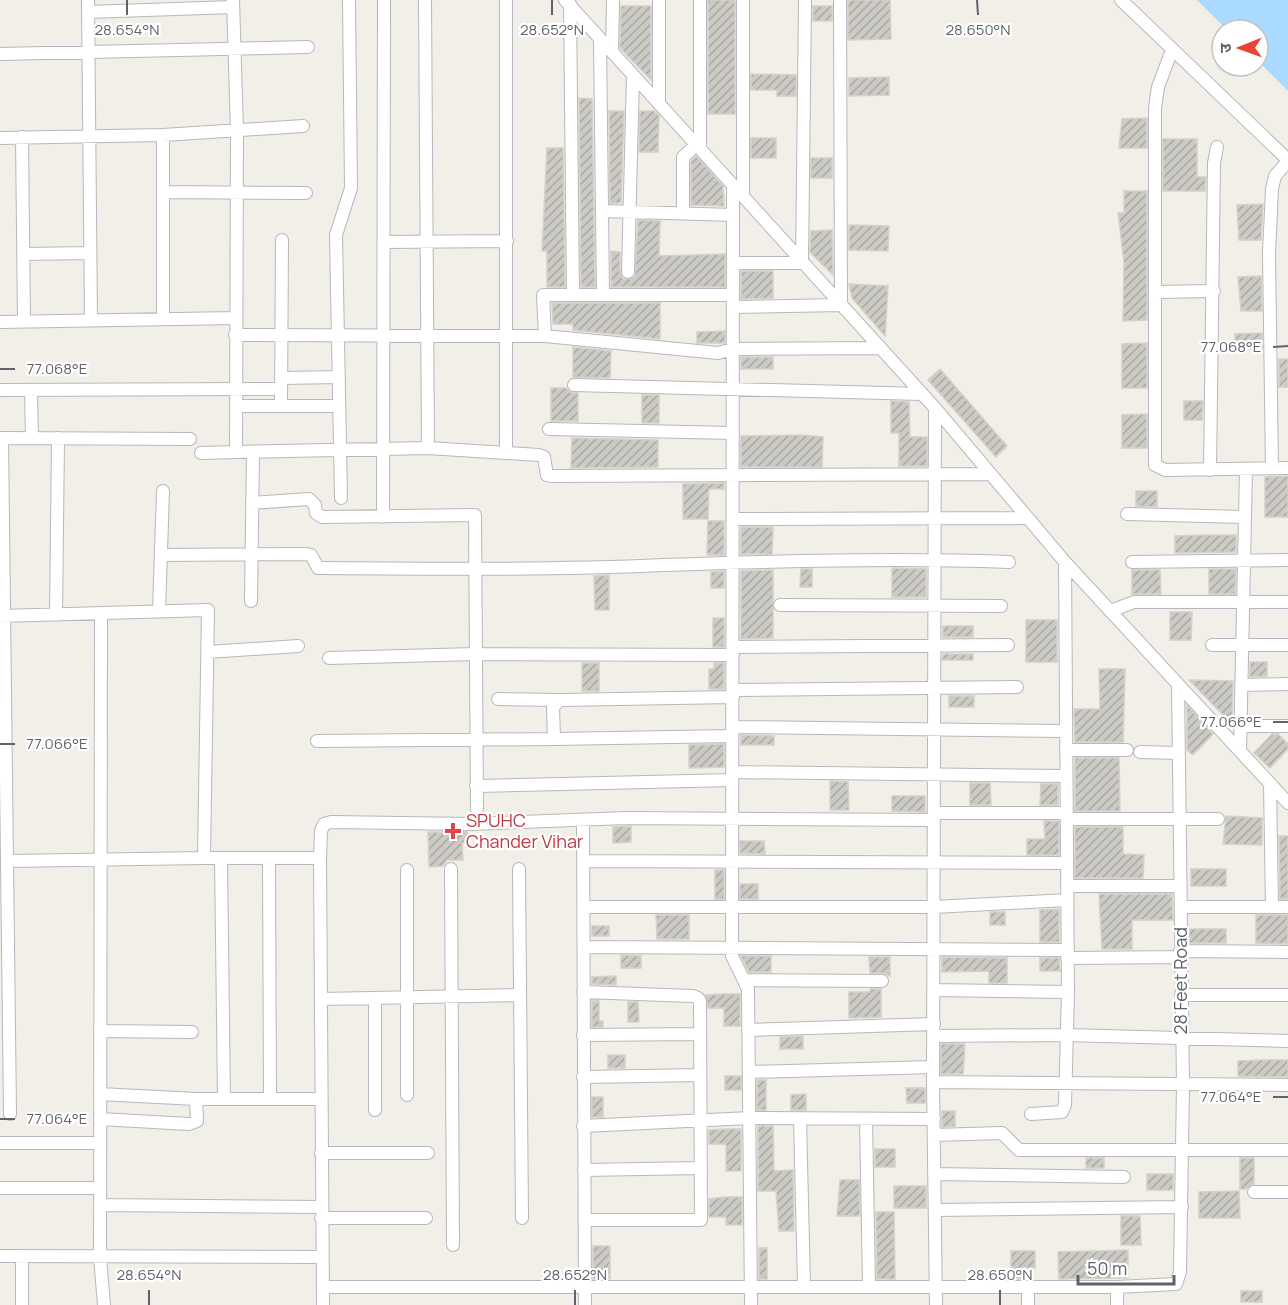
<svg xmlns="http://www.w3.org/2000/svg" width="1288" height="1305" font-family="Manrope,'Noto Sans Devanagari',sans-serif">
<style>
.water{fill:#aadaff}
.building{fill:url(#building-hatch);stroke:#d6d1c6;stroke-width:1.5}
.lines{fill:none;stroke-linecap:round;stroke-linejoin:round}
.minor-casing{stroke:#b5b8bc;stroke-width:14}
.minor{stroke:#fff;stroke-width:12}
.ticks{fill:none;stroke:#5f6368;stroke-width:2}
.health-dot{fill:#e0444e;stroke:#fff;stroke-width:2}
.labels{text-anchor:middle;stroke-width:4.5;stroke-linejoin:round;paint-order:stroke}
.health-label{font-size:18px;fill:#be3a42;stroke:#fff;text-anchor:start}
.street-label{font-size:18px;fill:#5f6368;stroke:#fff}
.ticks-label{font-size:15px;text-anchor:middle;fill:#5f6368;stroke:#fff;stroke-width:4.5;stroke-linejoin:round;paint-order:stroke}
</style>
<defs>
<pattern id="building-hatch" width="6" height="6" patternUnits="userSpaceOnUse" patternTransform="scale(1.5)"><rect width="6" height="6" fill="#cccac5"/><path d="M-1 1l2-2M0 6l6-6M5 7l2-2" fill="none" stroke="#a9a8a4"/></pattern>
</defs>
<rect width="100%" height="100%" fill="#f1efe8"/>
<path class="water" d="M1197,0H1288V91L1258,61V30H1227Z"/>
<path class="building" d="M708,0H735V114H708Z
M848,0H890L891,39L848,40Z
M621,6H651V80L620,48Z
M813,6H832V21H813Z
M751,74L796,75V96H777V90H751Z
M889,77V95L849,96V78Z
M579,98L592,99L595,287H581Z
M609,111H624L621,203H610Z
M640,111H654L659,115L658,152H639Z
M1147,118V148H1119L1122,119Z
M751,138H776V158H751Z
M1163,139H1197V177H1206L1205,191H1163Z
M547,148H563L565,287H547V251H542Z
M696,156L723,186L724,206L691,205V161Z
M811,158H832V178H811Z
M1124,191H1147V320L1123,321L1124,262L1118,213H1124Z
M1263,204L1261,240H1239L1237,205Z
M638,220L660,221L659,256L725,254V287H611V251L620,252V272L623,279H631L635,276Z
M849,225L889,226L888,251L849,250Z
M832,230L833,275L810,252L811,231Z
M741,271H773V298L741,299Z
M1261,276L1262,311H1241L1238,277Z
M849,284L888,286L885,336L852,298Z
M552,303H660V339L573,330V324H553Z
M725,331V343H697V332Z
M1262,333V349H1235V334Z
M1147,343V388H1122V344Z
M573,347L611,351L610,378L573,377Z
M741,357H773V369H741Z
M1279,359H1288V387H1279Z
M940,369L1007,446L996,457L928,380Z
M551,388H566L570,392L578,393V421H551Z
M642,395H659V423H642Z
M891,401L909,402L910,437H927V466H899V433H891Z
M1184,401H1203L1202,420H1184Z
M1147,414V448H1122V415Z
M803,435L823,437L822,467H741V436Z
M572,438L658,440V467L571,468Z
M1288,476V517H1265V477Z
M724,483V489H709L708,519H683V484Z
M1136,491H1157V507L1136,506Z
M708,521H724V555H707Z
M741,527H773L772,554H741Z
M1207,535H1236V552L1175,553V536Z
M892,568L926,569V597H892Z
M801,569H812V587H800Z
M1209,569H1236L1235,594H1209Z
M773,570V638L741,639V571Z
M1132,570H1160L1161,594H1132Z
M724,571V588H711V572Z
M609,575V610H595L594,576Z
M1170,612H1192L1191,640H1170Z
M713,618H724V647H713Z
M1026,620H1057V662H1026Z
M943,626H973V637H943Z
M943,654H973V660H942Z
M1250,662H1267V676L1250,677Z
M582,663H599V691H582Z
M714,663H724V689H709V669H714Z
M1099,669H1125L1123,742H1075L1074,709H1100Z
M1189,680L1233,681L1232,724L1229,721Z
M949,696H974V707H949Z
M1187,705L1213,734L1193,755L1187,750Z
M1272,734H1278L1288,744V749L1270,768L1254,753Z
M741,735L774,736V745H741Z
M724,744V767L689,768V745Z
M1075,758H1119L1120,811H1075Z
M830,781L848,782L849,810H830Z
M970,783H990L991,805H970Z
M1041,784H1058V805H1040Z
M892,796H925V812L892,811Z
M1226,816L1262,818V845L1223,844Z
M1044,821H1059V855H1027V839H1045Z
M631,826V842L613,843V827Z
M1075,827H1123V854L1144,855L1143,878H1075Z
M428,832H467L468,843H462L463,860H447L443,866L429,867Z
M1279,836H1288V899H1280Z
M740,841H764L765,854L740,853Z
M1191,869H1226V886H1191Z
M715,870H724V899H715Z
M740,884H758V899H740Z
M1099,894H1172L1173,920H1132V949H1102Z
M1059,909V942H1040V910Z
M990,912H1005V925H990Z
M656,915H689V939H657Z
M1256,915H1288V944L1256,943Z
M592,926H609V936H592Z
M1189,929H1226V943H1189Z
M621,955L641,956V968H621Z
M741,956H771V972H749Z
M869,957H890V976L883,973H870Z
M942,957L1007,958V983H989V971L942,972Z
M1040,958H1059L1060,971H1040Z
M616,976V985L592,984V977Z
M870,989H881V1017L849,1018V992H870Z
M724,994H740V1026H724V1008H708L706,995Z
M592,1001H599V1021H603V1027H592Z
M628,1002H638L639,1022H628Z
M803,1036V1049H780V1037Z
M941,1044H965L963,1074H941Z
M608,1055H625V1068H608Z
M1263,1060H1288V1077L1238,1076V1061Z
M725,1076H741V1090H725Z
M757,1080H766V1110H757Z
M906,1088H925V1103H907Z
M806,1094V1110H791V1095Z
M592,1097H603V1117H592Z
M942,1111H955V1126L942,1127Z
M758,1126H773L774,1171L793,1170L794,1231H779L776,1191H758Z
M726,1129H741V1171H726V1144H709V1130Z
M875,1149H895V1167H875Z
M1086,1158H1104V1168H1086Z
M1240,1158H1254V1184L1246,1189H1240Z
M1147,1174H1173V1190H1147Z
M840,1180H859L860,1216H837Z
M894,1186H926V1208H894Z
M1239,1191L1240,1218H1199V1192Z
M725,1197H742V1225H726V1217H709V1199Z
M876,1212H894L895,1279H877Z
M1121,1216H1140L1141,1245H1121Z
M593,1246H610V1279H593Z
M759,1248H767V1279H759Z
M1128,1250V1278L1059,1279L1058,1252Z
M1011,1251H1035V1268H1025V1279H1011Z
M1241,1291H1262V1302H1241Z"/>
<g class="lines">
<defs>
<path id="minor" d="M88,0L91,320
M233,0L237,130L236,452L428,448L425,0
M506,0V452
M565,0L935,408L1065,562L1288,803
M659,0V104
M700,0V149
M840,0L841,305
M1121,0L1288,160
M570,4L573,295
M88,12L233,7
M600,39L603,295
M1172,50L1158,87L1155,108V465L1165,470L1288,468
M612,52L613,0
M0,54L308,47
M22,137L24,322
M0,138L163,135L303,126
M733,185L732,956L748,989L751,1305
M163,192L306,193
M743,196V0
M602,211L733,215
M683,213V157L696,145
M384,242L507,241
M23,254L90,253
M733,263H802L805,0
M628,272L633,75
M1155,292L1214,291
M733,307L841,305
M163,319V135
M0,322L235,318
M235,335L545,336L718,353L733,349L880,348
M545,336L543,295H733
M282,378L339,377
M574,385L922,394
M0,390L281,389
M31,390L32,438
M236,406H339
M281,406L282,240
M935,408L933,1082L936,1305
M549,429L733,433
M0,438L190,439
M2,438L10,1114
M428,448L539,455L544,457L547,475L552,476L991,474
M201,453L236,452
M1272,468L1269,253L1272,189L1275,176L1288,161
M1210,470L1214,163L1217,147
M341,498L336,235L351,188L349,0
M252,503L309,499L315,505L316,513L322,517L475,515L477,809
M1127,514L1245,517
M383,517L384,0
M733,519L1025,518
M161,555L307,554L311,555L318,568H324C437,569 551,570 664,565C779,561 894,558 1009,562
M1132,562L1288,560
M251,601L253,452
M780,605L1001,606
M159,611L163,491
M1110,611L1134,602H1288
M101,613L100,1257L104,1305
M56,615L58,438
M0,616L208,610L204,858H320L323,1305
M1212,645H1288
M733,647L1008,645
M208,652L298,646
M329,658L475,654L733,655
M1241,685L1288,684
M733,690L1017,687
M498,699L560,700
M1241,726H1288
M733,727L1066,731
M554,739L732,736
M317,741L554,739L553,707L560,700L733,697
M1066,750H1127
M1240,751L1246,469
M1140,752L1179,753
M732,772L1066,776
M1270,783L1272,907
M476,786L732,780
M934,813H1067
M1067,819H1218
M583,821L585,1305
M221,858L224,1099
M269,858L270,1099
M320,858L321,831L324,824L331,822L470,824L626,818L934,820
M8,861L204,858
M584,861L1067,863
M451,869L453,1245
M519,869L522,1218
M1067,886H1180
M584,907H934L1067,900
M1181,907H1288
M584,947L1067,950
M1180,951L1288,952
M1067,958L1181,957
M744,980L882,981
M934,990L1068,992
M583,992L693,996L698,998L700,1001L701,1220H585
M1181,995H1288
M375,998V1110
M321,999L520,995
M748,1030L934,1024
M100,1031L192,1032
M583,1035L700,1034
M934,1036L1066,1035L1288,1041
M749,1072L933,1067
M583,1077L699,1075
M933,1082L1288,1085
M100,1094L196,1099
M407,1095V870
M1031,1114L1062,1112L1065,1105L1068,992L1065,562
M100,1119L189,1124L197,1121L196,1099H321
M800,1119L804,1286
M866,1119L869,1286
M583,1126L750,1118L934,1119
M934,1135L1002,1133L1019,1150H1288
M0,1143H100
M321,1153H428
M584,1170L700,1168
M934,1174L1124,1177
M0,1188H100
M1254,1192H1288
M100,1205L321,1207
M935,1210L1182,1207
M321,1218H426
M0,1256L321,1257
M22,1256V1305
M323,1287H1117L1176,1284L1180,1272L1183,1086L1178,684
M1117,1287V1305
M1028,1305V1287"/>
</defs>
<use href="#minor" class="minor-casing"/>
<use href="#minor" class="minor"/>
</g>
<path class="ticks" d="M127,0V15M552,0V15M977,0L978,15M1273,347L1288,346M0,369H15M1273,722H1288M0,744H15M1273,1097H1288M0,1119H15M149,1290V1305M575,1290V1305M1000,1290V1305"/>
<path class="health-dot" d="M450 822h6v6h6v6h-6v6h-6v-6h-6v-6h6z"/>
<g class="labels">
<g class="health-label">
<text x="466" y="827">SPUHC<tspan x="466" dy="21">Chander Vihar</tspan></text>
</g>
<g class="street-label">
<text transform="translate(1181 981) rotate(-90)" y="6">28 Feet Road</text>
</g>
</g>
<g class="ticks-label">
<text x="127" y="35">28.654°N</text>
<text x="552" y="35">28.652°N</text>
<text x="978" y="35">28.650°N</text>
<text x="1231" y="352">77.068°E</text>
<text x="57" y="374">77.068°E</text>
<text x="1231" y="727">77.066°E</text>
<text x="57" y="749">77.066°E</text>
<text x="1231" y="1102">77.064°E</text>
<text x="57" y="1124">77.064°E</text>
<text x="149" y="1280">28.654°N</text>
<text x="575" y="1280">28.652°N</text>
<text x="1000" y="1280">28.650°N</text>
</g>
<g transform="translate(1240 48) rotate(269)"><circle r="28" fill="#ffffff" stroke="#bfc1c3" stroke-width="1.5"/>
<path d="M0-4.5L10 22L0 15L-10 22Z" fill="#ea4335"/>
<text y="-9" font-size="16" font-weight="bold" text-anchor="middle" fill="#5f6368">उ</text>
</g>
<path d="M1078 1275v9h96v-9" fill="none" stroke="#5f6368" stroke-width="3"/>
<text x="1087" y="1275" font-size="18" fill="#5f6368" stroke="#ffffff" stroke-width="4.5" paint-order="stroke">50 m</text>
</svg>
